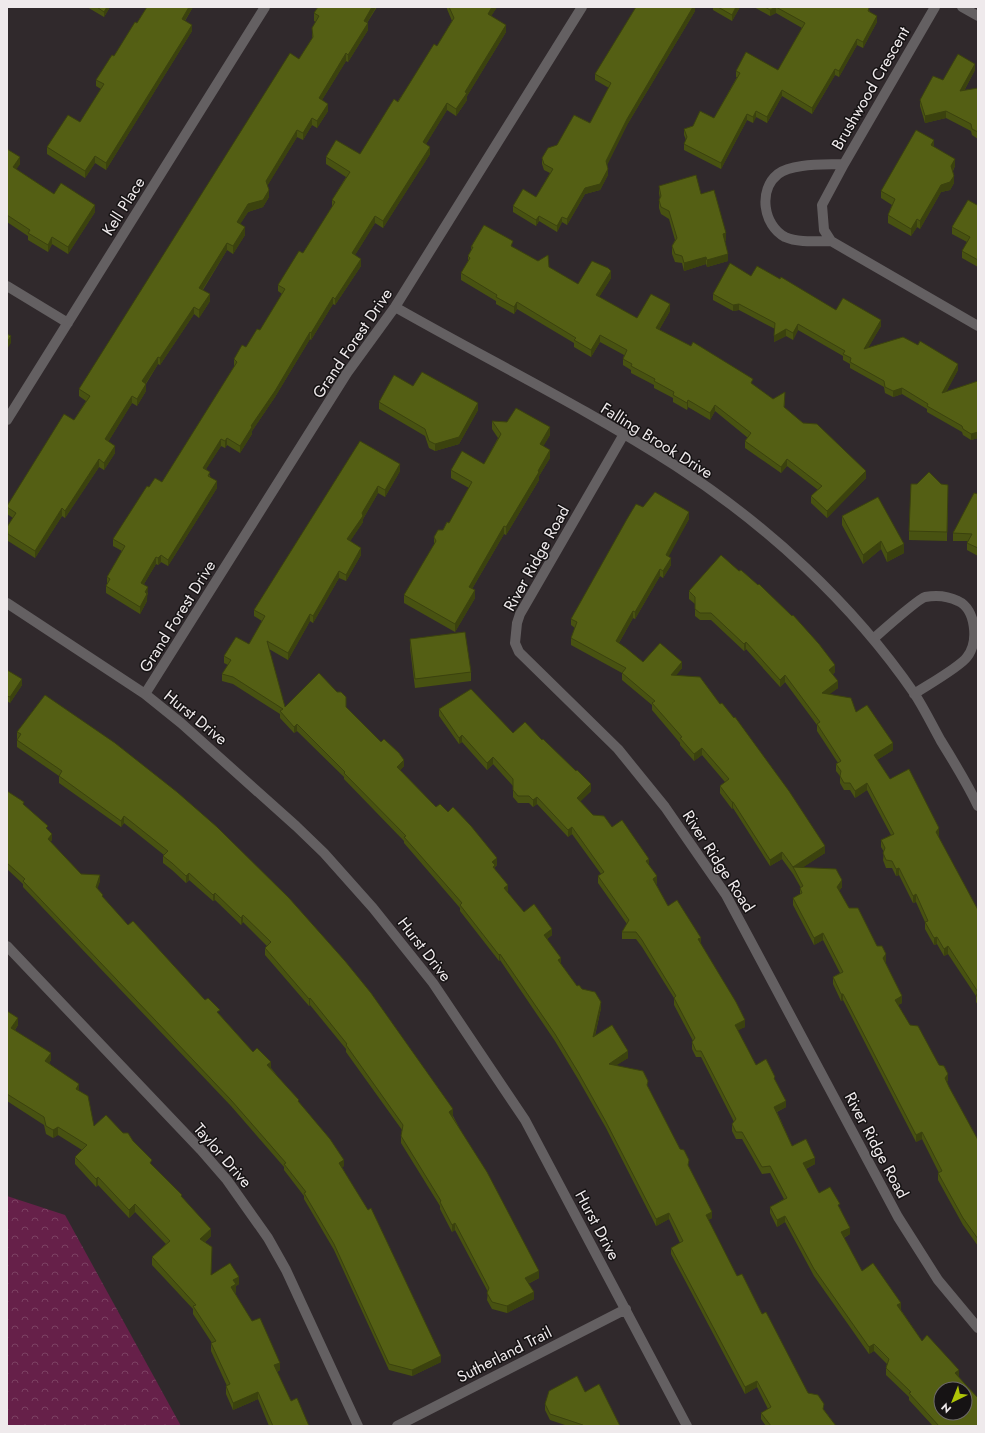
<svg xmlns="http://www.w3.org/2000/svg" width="985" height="1433" font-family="Jost,sans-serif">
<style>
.forest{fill:url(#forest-crowns)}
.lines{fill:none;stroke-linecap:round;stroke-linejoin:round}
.minor{stroke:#646062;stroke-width:10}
.wall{fill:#485211}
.shaded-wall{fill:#3b420e}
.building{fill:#545f14;stroke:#3b420e;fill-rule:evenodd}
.labels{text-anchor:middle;stroke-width:3;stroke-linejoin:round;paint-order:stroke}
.street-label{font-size:16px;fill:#efeaec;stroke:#161314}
</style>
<defs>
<pattern id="forest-crowns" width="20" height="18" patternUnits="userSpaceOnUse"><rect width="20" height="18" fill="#662049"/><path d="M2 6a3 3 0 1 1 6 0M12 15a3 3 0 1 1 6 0" fill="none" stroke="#7c4163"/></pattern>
</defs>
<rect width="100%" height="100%" fill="#30292c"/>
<path class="forest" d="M7,1196L65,1215L181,1426H7Z"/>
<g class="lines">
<path class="minor" d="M935,7L844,164L822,205L824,230L831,241L978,326
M962,7L978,16
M831,241C817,241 798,243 785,237C763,225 758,190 778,174C792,163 826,165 844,164
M7,286L68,323
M395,307C488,360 586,408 676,466C767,525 852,603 914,693C924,708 932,725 941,741C954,762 967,783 978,806
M7,420L265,7
M624,434L520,614L517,623L515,643L519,652L618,749L665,807L726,895L898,1217L938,1280L978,1328
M7,603L145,694L181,723L296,826L324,853L373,908L433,983L525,1120L687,1426
M873,639C881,632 918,599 925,597C936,595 948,596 958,601C976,609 979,642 967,657C960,667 926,686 914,694
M145,694L347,373L395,307L582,7
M7,946L201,1150L227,1180L268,1238L286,1270L358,1426
M397,1426L626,1309"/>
</g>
<path class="wall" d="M87,7H110L104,17Z
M147,7H193L185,21L192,31L106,170L95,163L85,178L47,154V147L80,122L101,89L96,86V80L114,56L137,23Z
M318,7H377L367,23L368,30L348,62L346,61L322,100L328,111L317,128L312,125L303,140L297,137L267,186L269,197L263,207L248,212L240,224L245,235L233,254L227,250L203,290L210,301L199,318L194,314L160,365L158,364L146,384V391L137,406L132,403L108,442L115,453L104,470L99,467L65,518L62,516L35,558L8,541L7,536V527L13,518L7,514V506L74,420L86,401L79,396V389L312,39V28L316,22L314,21V13Z
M447,7H497L491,16L506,32L467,96V100L456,116L447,110L426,144L430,154L383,228L375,223L355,255L361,266L335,305L333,304L311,340L310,339L275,397L252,431V434L240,453L227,445L225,448L221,446L206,469L217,488L168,566L161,562L158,565L156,564L144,584L148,594L147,595V601L140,614L106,593V586L107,584V577L122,551L113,546V539L149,487L162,482L234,367V359L246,347L260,330L282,294L278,291V285L303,253L332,207V200L346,177L326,164V157L360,154L437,46L452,21L447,9Z
M695,7V11L627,125L607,165L608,175L600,190L585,194L567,225L562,222L557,232L539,221L536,226L513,212V206L536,197L550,173L544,170L542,164V158L557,145L590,123L609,88L595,80V74Z
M713,7H740L732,21L713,10Z
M754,7H867L877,22L863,48L857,45L839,77L835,75L812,114L782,96L767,123L756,117L753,123L747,120L721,169L684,150V144L686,140L684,135V129L714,118L737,77H736V71L778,70L802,28L776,13L770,16Z
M975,70L964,91L978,88V139L972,135L971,131L946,118L925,123L920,106V100L943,80Z
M934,147L955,166L953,171L954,183L950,190L941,192L920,229L917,227L911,236L888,223V215L892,205L881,198V191Z
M7,149L20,164L16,169L54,194L95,212L68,254L52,244L48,252L28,240V236L7,222Z
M659,186L701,194L726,240L725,241L728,261L707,267L706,264L684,271L682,263L675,262L672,254V246L675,240L669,219L661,214L659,208V200L660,199L659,193Z
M978,204V267L962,258V251L967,242L952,234V227Z
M471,247H513L578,284L611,278L599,297L637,318L670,311L659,330L753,385L773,399H785L784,408L866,478L827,518L811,503V496L818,490L787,466L781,473L745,448V441L748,438L715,411L710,420L688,407L687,410L673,402V398L654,388V385L631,373V370L623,365V359L624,355L600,342L591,357L574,347V343L517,309L514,314L496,304V301L461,280V273L468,261V256L471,251Z
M751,276L780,279L836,310L881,326L868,348L958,370L946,392L978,381V438L971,440L963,435L962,432L927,412V409L902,394L893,397L885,393L884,387L850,368V364L843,360V356L798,330L793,340L786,336L774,342L775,329L739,310L733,311L713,300V294Z
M413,386L478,410L459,444L435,451L429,448L425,436L379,409V402Z
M492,421L550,435L543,446L550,458L539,476V480L506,535L504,534L472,589L475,598L455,632L404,603V595L434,545V537L443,530L449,523L469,488L451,478V470L484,464L498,438L492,429Z
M360,441L400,471L385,497L378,493L363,519V522L350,541L361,555L346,581L339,578L313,623L310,621L288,660L269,649L285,707L346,708L404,766L400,770L436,807L497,865L495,867V870L507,892L524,912L552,935L547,939L561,964L577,986L582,989L601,1008L595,1036L628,1058L616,1065L648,1087L689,1168L712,1218L708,1220L737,1276L762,1314L808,1393L824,1410L836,1426H766L761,1419V1413L768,1409L757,1387L745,1394L671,1254V1248L680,1243L669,1219L656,1226L606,1128L578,1079L555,1041L500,960L499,961L460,911V908L404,843V841L344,779V777L297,731L294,733L280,718V714L233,684L222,681V674L228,665L224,663V656L249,644L262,621L254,616V610Z
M941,484L948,485L947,541L909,540V531Z
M978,494V556L967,550V543L968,541H953V533Z
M643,507L689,519L668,556L671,565L663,578L660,576L635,619L633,618L619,643L643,662L682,668L676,675L825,853L803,867L842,887L839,891L849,908L877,946L886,961L885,962L902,1003L898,1005L910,1025L939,1065L948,1080L947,1082L949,1087L978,1140V1246L963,1225L938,1180V1173H939L922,1139L916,1142L843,1000L841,1001L833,984V977L840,973L823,940L814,945L793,905V898L800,894V888H801L793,874L782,859L770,866L733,808L732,809L720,793V786L725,782L702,755L694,761L680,745V743L652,710V705L622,680V673L571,645V638L575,628L571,625V619Z
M842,516L904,553L887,562L881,549L863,564L842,525Z
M689,591L835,672L833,674L838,688L829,694L856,712L893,750L877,760L890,779L939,835L938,836L978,910V1005L976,1002V996L948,954L944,956L937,944L934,945L925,929V922L916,902L913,903L899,875L896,876L892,868H886L883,860L884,852L881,847V840L891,835L867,790L855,798L850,790H844L840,783V776L836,771V764L838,763L817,731V725L785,682L780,687L746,649L744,651L711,620H700L695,616V604L689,599Z
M410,639L471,672V681L415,688L410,648Z
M7,670L22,685L10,703L7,701Z
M45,695L453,1116L539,1278L528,1284L534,1299L507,1313L492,1309L487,1300L488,1292L455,1230L452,1232L440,1209V1206L401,1143V1136L402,1130L346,1052V1049L310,1005L309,1006L265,955V948L267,946L243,922L241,925L215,900L213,901L189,880L186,883L172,870L163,863V856L164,855L124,823L121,827L59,783V776L17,747V732Z
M439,709L513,733L591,791L580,801L593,815L612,827L649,865L657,883L656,884L668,906L701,944L745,1027L737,1030L756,1065L775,1081L786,1107L777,1112L792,1146L815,1164L806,1169L819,1193L840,1208L850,1234L844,1238L862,1271L901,1310L922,1341L959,1377L978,1426H933L909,1400V1397L886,1375V1368L887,1364L874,1351L869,1354L814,1276L785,1222L777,1227L770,1213V1207L784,1199L770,1173L762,1174L742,1139H736L732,1131V1124L734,1122L701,1057H696L692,1049V1042L693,1041L674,1005V998L642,947L636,939H622V932L627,924L598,883V876L601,874L572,834L568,837L537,804L533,807L529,803H518L513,797V786L493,764L487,770L462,742L459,744L439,716Z
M7,791L24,805L48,830L52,840L50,842L81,874L100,881L97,888L103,898L128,925L220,1015L253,1052L271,1068L299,1103L344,1166L342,1167L441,1362L412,1376L389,1370L334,1250L304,1199V1196L284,1170V1167L231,1106L23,887V884L7,869Z
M7,1011L18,1025L15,1030L51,1060L49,1063L79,1091L94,1126L123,1133L133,1141L152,1165L182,1197L211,1236L205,1242L211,1275L239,1284L236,1286V1292L235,1293L280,1370L277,1372L291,1401L309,1426H269L258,1399L233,1410L226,1394V1386H227L211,1351V1343H212L193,1314V1309L152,1265V1257L166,1244L135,1212L129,1218L98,1185L96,1187L75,1164V1157L82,1150L58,1135L53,1138L46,1134L44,1125L7,1101Z
M585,1392L620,1426H568L550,1420L545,1410V1404Z"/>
<path class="shaded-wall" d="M107,7H110L104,17V12Z
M189,7H193L182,25V19Z
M372,7H376L364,28V21Z
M492,7H497L488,21V14Z
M693,7H695V11L627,125L606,167V161L627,119Z
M736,7H740L732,21V15Z
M776,7V13L770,16V10Z
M877,16V22L863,48V42Z
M368,23V30L348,62V55Z
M192,25V31L106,170V163Z
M506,25V32L467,96V100L456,116V109L465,92Z
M857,39V45L839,77V71Z
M346,53V61L319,105V98Z
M975,64V70L960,98V91Z
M835,69V75L812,114V108Z
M782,90V96L767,123V117Z
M447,103V110L423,149V142Z
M328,104V111L317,128V121Z
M756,111V117L753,123V117Z
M946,111V118L925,123V116Z
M747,114V120L721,169V163Z
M312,118V125L303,140V133Z
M297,130V137L266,188V181Z
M934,140V148L931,145Z
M430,147V154L383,228V221Z
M95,156V163L85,178V171Z
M20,157V164L13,174V167Z
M955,159V166L951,173V166Z
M608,169V175L600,190L585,194L567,225V219L585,188Z
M954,176V183L950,190L941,192L920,229V221L941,185Z
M269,190V197L263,207L248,212L237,229V222L248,204Z
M95,205V212L68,254V247Z
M375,216V223L352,260V253Z
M539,216V221L536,226V220Z
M562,217V222L557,232V226Z
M917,219V227L911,236V229Z
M245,227V235L233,254V246Z
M726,233V240L723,241V234Z
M52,237V244L48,252V245Z
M227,243V250L199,295V288Z
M728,254V261L707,267V260Z
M706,257V264L684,271V263Z
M361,259V266L335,305V299Z
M611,271V278L596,302V295Z
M210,294V301L199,318V310Z
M333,297V304L311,340V333Z
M517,302V309L514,314V307Z
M670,304V311L656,335V328Z
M739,304V310L733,311V305Z
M194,307V314L160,365V358Z
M881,320V326L864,355V349Z
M798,324V330L793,340V333Z
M786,329V336L774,342V336Z
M310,332V339L275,397L252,431V434L240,453V446L251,426Z
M600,335V342L591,357V350Z
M11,336V343L7,349V342Z
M158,357V364L142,389V381Z
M958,364V370L942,400V393Z
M146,384V391L137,406V399Z
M902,388V394L893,397V391Z
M132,396V403L105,447V439Z
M688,400V407L687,410V403Z
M478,403V410L459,444L435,451V444Z
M715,405V411L710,420V413Z
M550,427V435L540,452V444Z
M978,432V438L971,440V434Z
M227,438V445L225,448V441Z
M221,439V446L203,474V468Z
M115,446V453L104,470V463Z
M550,450V458L539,476V480L506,535V527Z
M99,459V467L65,518V511Z
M787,459V466L781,473V467Z
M400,464V471L385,497V490Z
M866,471V478L827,518V511Z
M217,481V488L168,566V560Z
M378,486V493L363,519V522L347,546V539Z
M62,508V516L35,558V551Z
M689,512V519L668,558L666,555L668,551Z
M504,526V534L469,594V587Z
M881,541V549L863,564V555Z
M904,544V553L887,562V553Z
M361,548V555L346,581V575Z
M161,555V562L158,565V558Z
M156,557V564L141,589V583Z
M671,558V565L663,578V571Z
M660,569V576L635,619V612Z
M339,571V578L313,623V616Z
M148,587L147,601L140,614V607L145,592Z
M475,590V598L455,632V624Z
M633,611V618L616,648V641Z
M310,614V621L288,660V653Z
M746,642V649L744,651V644Z
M682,662V668L671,682V675Z
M835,665V672L829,677V670Z
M785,675V682L780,687V680Z
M22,679V685L10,703V697Z
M838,681V688L822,700V693Z
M297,724V731L294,733V727Z
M462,735V742L459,744V738Z
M893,743V750L874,762V755Z
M702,748V755L694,761V754Z
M493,757V764L487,770V763Z
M404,760V766L397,774V767Z
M867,783V790L855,798V791Z
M591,784V791L577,805V798Z
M537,797V804L533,807V800Z
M732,802H733V808L732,809Z
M124,816V823L121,827V821Z
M572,827V834L568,837V830Z
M939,828V835L936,839V832Z
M52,834V840L48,845V839Z
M825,846V853L796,872L793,867Z
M782,852V859L770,866V860Z
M497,858V865L495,867V872L493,874L492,862Z
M649,859V866L646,861Z
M899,868V875L896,876V869Z
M189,873V880L186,883V876Z
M100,875V881L96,893V887Z
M657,876V883L653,886V879Z
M842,880V887L837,894V887Z
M508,885V892L504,888Z
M215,893V900L213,901V895Z
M916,894V902L913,903V896Z
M243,915V922L241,925V918Z
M552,929V935L544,941V935Z
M823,933V940L814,945V938Z
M937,937V944L934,945V938Z
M701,938V944L698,939Z
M948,946V954L944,956V949Z
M500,954V960L499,961V955Z
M886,954V961L883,965V958Z
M561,958V964L558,960Z
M841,994H843V1000L841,1001Z
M902,996V1003L895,1006V1000Z
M310,998V1005L309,1006V999Z
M601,1002V1008L593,1044V1037Z
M18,1018V1025L11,1035V1028Z
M745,1020V1027L735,1032V1025Z
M628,1051V1058L609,1070V1064Z
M51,1053V1060L45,1069V1061Z
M271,1062V1068L267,1071V1065Z
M948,1074V1080L945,1085V1078Z
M79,1084V1092L76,1089Z
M786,1101V1107L774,1113V1107Z
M453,1109V1116L449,1119V1112Z
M58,1127V1135L53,1138V1130Z
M922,1132V1139L916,1142V1135Z
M815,1158V1164L803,1170V1163Z
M344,1160V1166L339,1169V1163Z
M98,1177V1185L96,1187V1179Z
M135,1204V1212L129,1218V1210Z
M712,1212V1218L706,1221V1215Z
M669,1213V1219L656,1226V1219Z
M785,1216V1222L777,1227V1220Z
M455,1223V1230L452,1232V1225Z
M850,1228V1234L841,1239V1232Z
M211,1229V1236L200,1246V1239Z
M539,1271V1278L525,1285V1278Z
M239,1277V1284L236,1286V1292L231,1295V1287L233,1280Z
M534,1292V1299L507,1313V1306Z
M901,1303V1310L897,1312V1305Z
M874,1344V1351L869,1354V1347Z
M441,1356V1362L412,1376V1370Z
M280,1363V1370L274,1373V1365Z
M959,1370V1377L955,1373Z
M757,1381V1387L745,1394V1387Z
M258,1392V1399L233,1410V1403Z"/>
<path class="building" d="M97,7H107L104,12Z
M147,7H189L182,19L192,25L106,163L95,156L85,171L47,147L68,115L80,122L104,84L96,80L112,55L114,56L135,22L137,23Z
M318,7H372L364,21L368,23L348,55L346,53L319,98L328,104L317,121L312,118L303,133L297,130L266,181L269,190L263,200L248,204L237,222L245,227L233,246L227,243L199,288L210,294L199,310L194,307L160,358L158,357L142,381L146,384L137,399L132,396L105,439L115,446L104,463L99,459L65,511L62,508L35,551L8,534L7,527L16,513L7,507V506L64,414L74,420L90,396L79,389L290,53L299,59L313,37L312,28L319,16L314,13Z
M449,7H492L488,14L506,25L465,92L467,93L456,109L447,103L423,142L430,147L383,221L375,216L352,253L361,259L335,299L333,297L311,333L310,332L275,391L251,426L252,427L240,446L227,438L225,441L221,439L203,468L210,472L208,476L217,481L168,560L161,555L158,558L156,557L141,583L148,587L145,592L147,594L140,607L106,586L110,579L107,577L125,546L113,539L147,486L149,487L155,478L162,482L237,362L234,359L242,345L246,347L257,329L260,330L285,289L278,285L299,251L303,253L335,202L332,200L350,172L326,157L336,140L360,154L394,99L398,102L434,44L437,46L454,18Z
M636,7H693L627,119L606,161L608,169L600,184L585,188L567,219L562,217L557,226L539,216L536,220L513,206L523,189L536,197L553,169L544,164L542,158L548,148L557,145L574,115L590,123L611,83L595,74Z
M718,7H736L732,15Z
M765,7H776L770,10Z
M776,7H867L869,8L868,11L877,16L863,42L857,39L839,71L835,69L812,108L782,90L767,117L756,111L753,117L747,114L721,163L684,144L687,137L684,129L693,126L700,111L714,118L740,73L736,71L746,52L778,70L805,23Z
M958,54L975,64L960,91L978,88V132L972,129L971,124L946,111L925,116L920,100L933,76L943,80Z
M916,130L934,140L931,145L955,159L951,166L954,176L950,182L941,185L920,221L917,219L911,229L888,215L895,199L881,191Z
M7,149L20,157L13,167L54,194L61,183L95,205L68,247L52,237L48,245L28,233L30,230L7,215Z
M696,175L701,194L714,190L726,233L723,234L728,254L707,260L706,257L684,263L682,256L675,254L672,246L677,238L669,211L661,207L659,200L661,196L659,186Z
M968,200L977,205L978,204V260L962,251L970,237L952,227Z
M484,225L513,241L511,246L538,261L548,255L549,267L578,284L592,261L608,268L611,271L596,295L637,318L651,294L670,304L656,328L691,346L693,342L753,379L751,383L773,399L785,392L784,407L803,423L817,424L866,471L827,511L811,496L822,486L787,459L781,467L745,441L751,433L715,405L710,413L688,400L687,403L673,395L674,392L654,381L655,379L631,366L632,364L623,359L627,350L600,335L591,350L574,340L576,338L517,302L514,307L496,297L497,295L461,273L470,258L468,256L473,247H471Z
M730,263L751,276L757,266L780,279L781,277L836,310L843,298L881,320L864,349L903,337L918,345L920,341L958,364L942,393L978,381V432L971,434L963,429L962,426L927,406L928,404L902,388L893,391L885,387L884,381L850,362L851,358L843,354L845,351L798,324L793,333L786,329L774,336L775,323L739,304L733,305L713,294Z
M7,334L11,336L7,342Z
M422,372L478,403L459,437L435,444L429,441L425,429L379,402L394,375L413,386Z
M516,408L550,427L540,444L550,450L538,471L539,472L506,527L504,526L469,587L475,590L455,624L404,595L436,541L434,537L438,530H443L447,522L449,523L472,482L451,470L462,451L484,464L501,434L492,421L507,422Z
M360,441L400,464L385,490L378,486L362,513L363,516L347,539L361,548L346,575L339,571L313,616L310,614L288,653L267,641L285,707L319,673L337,692H341L346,697V707L381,742L384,739L399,753L404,760L397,767L436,807L440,804L448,812L453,807L471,826L497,858L492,862L495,865L493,867L508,885L504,888L524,912L534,904L552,929L544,935L561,958L558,960L577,986L579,985L582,989L595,992L601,1002L593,1037L612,1025L628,1051L609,1064L643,1071L648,1081L647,1085L680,1149L684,1150L689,1160L688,1165L712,1212L706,1215L737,1276L742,1274L762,1314L766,1312L808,1393L818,1395L824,1404L823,1409L836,1426H771L761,1413L771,1407L757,1381L745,1387L671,1248L683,1241L669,1213L656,1219L606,1122L578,1072L555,1034L500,954L499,955L460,905L462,903L404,837L406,836L344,773L345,772L297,724L294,727L280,711L283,709L233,677L222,674L231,660L224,656L236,637L249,644L265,616L254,610Z
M929,472L941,484L948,485L947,532L909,531L911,484H917Z
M655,492L689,512L668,551L666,555L671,558L663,571L660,569L635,612L633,611L616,641L626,648L643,662L660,643L682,662L671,675L700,677L720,704L722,703L734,718L735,717L789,791L825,846L793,867L836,869L842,880L837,887L849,908H858L877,946H882L886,954L883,958L902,996L895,1000L910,1025L918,1026L939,1065L944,1066L948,1074L945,1078L949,1087L978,1140V1239L963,1218L938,1173L942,1171L922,1132L916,1135L843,994H841L833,977L843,972L823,933L814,938L793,898L802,893L800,888L803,886L793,867L782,852L770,860L733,802H732L720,786L729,779L702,748L694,754L680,738L682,737L652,703L655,701L622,673L626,668L571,638L577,622L571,619L627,519L636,504L643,507Z
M974,493L978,494V548L967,543L972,534L953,533Z
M878,497L904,544L887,553L881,541L863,555L842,516Z
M721,555L739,571L741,570L758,585L759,584L792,616L793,615L819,644L835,665L829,670L838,681L822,693L851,698L856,712L867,705L893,743L874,755L890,779L909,769L939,828L936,832L978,910V992L948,946L944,949L937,937L934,938L925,922L928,921L916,894L913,896L899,868L896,869L892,861L886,860L883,853L885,848L881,840L894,834L867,783L855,791L850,783H844L840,776L841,771L836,764L841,761L817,724L820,722L785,675L780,680L746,642L744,644L711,613H700L695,609V597L689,591Z
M465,632L471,672L415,679L410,639Z
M7,670L22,679L10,697L7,696Z
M471,689L513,733L525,722L542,740L543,739L576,771L577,770L591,784L577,798L593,815L604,816L612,827L622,820L649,859L646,861L657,876L653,879L668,906L677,900L701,938L698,939L736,1002L745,1020L735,1025L756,1065L766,1059L775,1077L774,1078L786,1101L774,1107L792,1146L806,1139L815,1158L803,1163L819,1193L830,1187L840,1204L838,1205L850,1228L841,1232L862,1271L873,1263L901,1303L897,1305L922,1341L927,1335L959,1370L955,1373L978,1398V1426H939L909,1393L911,1392L886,1368L889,1359L874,1344L869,1347L814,1269L785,1216L777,1220L770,1207L787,1198L770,1166L762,1167L742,1132H736L732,1124L736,1119L701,1051H696L692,1042L695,1038L674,998L676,996L642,940L636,932H622L629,920L598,876L604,872L572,827L568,830L537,797L533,800L529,796H518L513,790V779L493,757L487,763L462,735L459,738L439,709ZM941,1389H965V1413H941Z
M45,695L115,743L177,792L217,827L289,898L345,961L371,993L453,1109L449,1112L487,1172L539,1271L525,1278L534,1292L507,1306L492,1302L487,1293L489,1288L455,1223L452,1225L440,1202L441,1201L401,1136L403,1125L346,1045L347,1044L310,998L309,999L265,948L271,942L243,915L241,918L215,893L213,895L189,873L186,876L172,863L163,856L168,851L124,816L121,821L59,776L62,771L17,740L21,734L17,732Z
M7,791L24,802L23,804L48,826L46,828L52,834L48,839L81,874L100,875L96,887L103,895L102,896L128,925L133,921L205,1000L208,998L220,1010L217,1012L253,1052L257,1048L271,1062L267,1065L299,1100L298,1101L330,1139L344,1160L339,1163L368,1210L371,1208L441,1356L412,1370L389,1364L334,1244L304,1193L306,1192L284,1164L286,1163L231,1100L23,881L25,879L7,863Z
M978,994V998L976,995Z
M7,1011L18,1018L11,1028L51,1053L45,1061L79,1084L76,1089L88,1096L94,1126L106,1115L123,1133H128L133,1141L152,1160L150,1163L182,1195L181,1196L211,1229L200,1239L212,1247L211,1275L230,1263L239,1277L233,1280L236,1284L231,1287L252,1321L260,1318L280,1363L274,1365L291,1401L297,1398L309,1426H273L258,1392L233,1403L226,1386L230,1384L211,1343L216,1341L193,1306L196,1305L152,1257L170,1241L135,1204L129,1210L98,1177L96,1179L75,1157L87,1145L58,1127L53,1130L46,1126L44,1117L7,1094Z
M577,1376L585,1392L599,1384L620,1426H582L583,1425L550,1414L545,1404L549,1391Z"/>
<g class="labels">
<g class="street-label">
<text transform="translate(870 88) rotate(-60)" y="6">Brushwood Crescent</text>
<text transform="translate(123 206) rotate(-58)" y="6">Kell Place</text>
<text transform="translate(352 343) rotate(-56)" y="6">Grand Forest Drive</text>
<text transform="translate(657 440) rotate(32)" y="6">Falling Brook Drive</text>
<text transform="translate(536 558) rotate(-61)" y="6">River Ridge Road</text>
<text transform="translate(177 616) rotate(-58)" y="6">Grand Forest Drive</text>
<text transform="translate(196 717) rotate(39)" y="6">Hurst Drive</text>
<text transform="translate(719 861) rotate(57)" y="6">River Ridge Road</text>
<text transform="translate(425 949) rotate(52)" y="6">Hurst Drive</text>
<text transform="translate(877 1145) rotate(62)" y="6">River Ridge Road</text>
<text transform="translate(223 1155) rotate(49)" y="6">Taylor Drive</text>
<text transform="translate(598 1225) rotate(62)" y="6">Hurst Drive</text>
<text transform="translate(504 1354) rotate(-27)" y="6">Sutherland Trail</text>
</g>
</g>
<rect width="985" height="1433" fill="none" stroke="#efeaec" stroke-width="16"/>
<g transform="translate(953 1401) rotate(223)"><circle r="19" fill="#161314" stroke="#6d696a"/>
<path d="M0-3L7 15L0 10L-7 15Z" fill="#afc507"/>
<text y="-6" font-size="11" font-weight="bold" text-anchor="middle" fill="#efeaec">N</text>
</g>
</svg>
